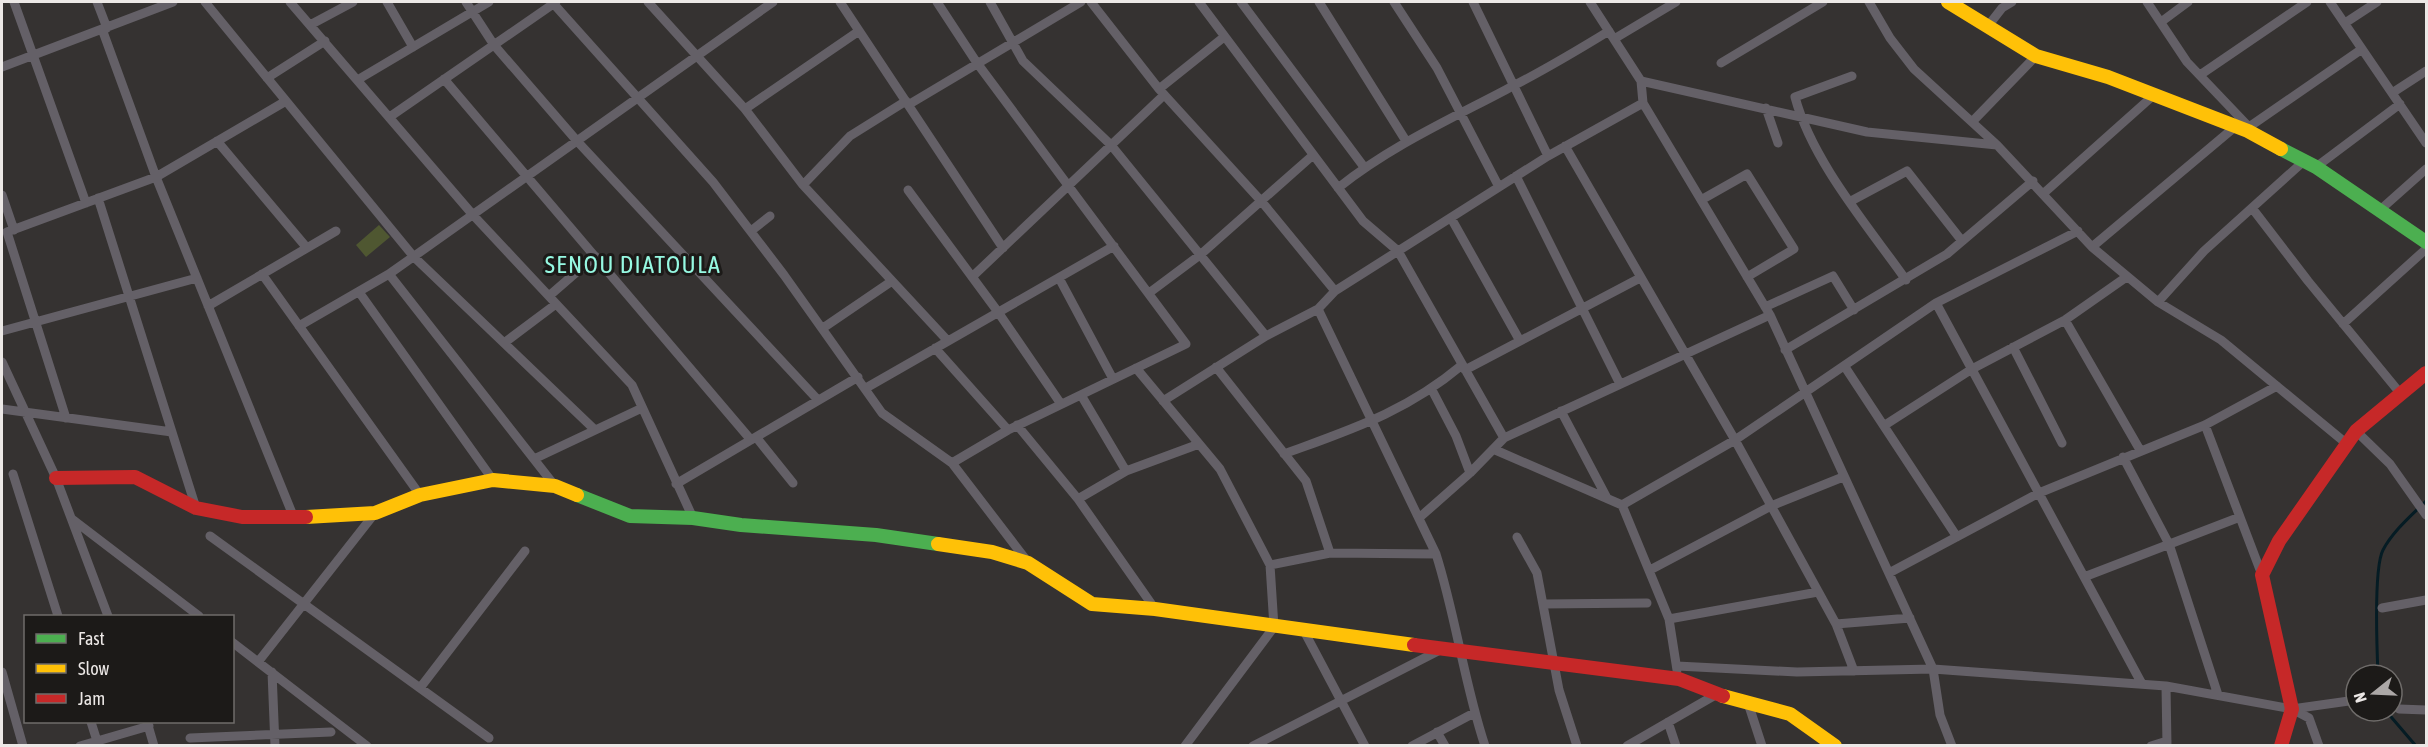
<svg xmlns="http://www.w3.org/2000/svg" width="2428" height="747" font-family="'Asap Condensed',sans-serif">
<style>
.green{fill:#4f5731}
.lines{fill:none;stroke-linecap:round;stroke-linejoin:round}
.stream{stroke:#051c24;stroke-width:3}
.street{stroke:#646067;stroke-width:9}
.fast{stroke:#4caf50;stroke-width:14}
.slow{stroke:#ffc107;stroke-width:14}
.jam{stroke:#c62828;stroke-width:14}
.labels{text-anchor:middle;stroke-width:6;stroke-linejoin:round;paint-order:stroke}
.quarter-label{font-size:24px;letter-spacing:1.5px;fill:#96f9e2;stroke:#1c1a18}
</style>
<rect width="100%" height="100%" fill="#353231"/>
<path class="green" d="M379,225L390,237L366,257L356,245Z"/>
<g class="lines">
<path class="stream" d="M2378,675C2377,651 2374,567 2383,550C2393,531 2411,516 2426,501
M2386,711L2416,746"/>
<path class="street" d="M14,2L86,203
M97,2L107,28
M205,2L414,257L595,430
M290,2L473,215L632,385L693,518
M387,2L413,47
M466,2L494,45L577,141L818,400
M552,2L713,182L784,275L882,413L952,463L1027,561
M648,2L745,109L803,185L947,340
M840,2L1003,248
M937,2L977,63L1186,344L1008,430L952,463
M990,2L1023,61L1111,145L1266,336
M1091,2L1159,89L1262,202L1335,291
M1199,2L1363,221L1398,251L1504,438
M1241,2L1364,167
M1319,2L1406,141
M1394,2L1437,68L1499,187
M1473,2L1548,156
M1590,2L1641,81L1643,103L1770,315
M1869,2L1890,38L1914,69L1997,145L2092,247L2158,302L2221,340L2347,444
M2147,2L2187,62L2249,127L2248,131
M2330,2L2426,143
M2161,22L2188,2
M2345,23L2377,2
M310,25L353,2
M1988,26L2002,8L2012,2
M102,29L156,177L294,518
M1614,39L1676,2
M1721,63L1823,2
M2,67L173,2
M2200,75L2307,2
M1852,76L1795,97C1812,161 1868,226 1906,280
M267,78L325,41
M359,79L489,2
M444,79L751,440
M1641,81L1867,132L1997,145
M1159,89L1224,37
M2392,93L2426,71
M908,105L1081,2
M1766,108L1778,143
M745,109L859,31
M391,116L556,2
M1972,122L2036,56
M2249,127L2362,49
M217,141L307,248
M1565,146L1735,440L1836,624L1854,671
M2316,167L2400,104
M1516,176L1620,384
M803,185L850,136L906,101
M1338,188C1392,145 1453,118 1513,86C1546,69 1578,50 1609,31
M908,190L998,312L1061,404
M2044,193L2155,94
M2,195L14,230
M98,198L196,508
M1701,200L1747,174L1794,249L1747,277
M1851,201L1907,171L1962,241
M2252,208L2308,281L2400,393
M2380,210L2426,169
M1451,218L1520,341
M751,231L770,216
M2092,247L2236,126
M262,274L420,495
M389,274L555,486
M972,277L1164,95
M1059,278L1113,379
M359,292L493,480
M1149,293L1200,255L1312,156
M549,296L595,256
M2158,302L2204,251L2304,161
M1936,303L2142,684
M208,306L336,231
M1765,307L1833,276L1854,310
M1318,309L1436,554C1456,617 1464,683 1485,746
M2065,320L2140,450
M2343,324L2426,249
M299,326L389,274L773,2
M823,328L892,281
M2,331L197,278
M504,343L556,304
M2013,347L2062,443
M935,348L1008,430
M1785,350L1947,254L2033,181
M2,362L56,478L108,616
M1216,367L1306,481L1330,553
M1845,367L1957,537
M1136,368L1220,469L1270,565L1274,627L1185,746
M1465,370L1640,278
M866,388L1114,246
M1432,390L1456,436L1470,473
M1081,395L1126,471
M1163,401L1266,336L1318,309L1335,291L1548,156L1643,103
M2,409L172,432
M1561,411L1607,498
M66,418L7,232L156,177L286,101
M1017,425L1078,499L1155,609
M1885,425L1972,369L2065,320L2125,278
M2205,425L2262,575
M2356,431L2390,464L2426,515
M756,437L793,483
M1493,449L1622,505L1669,619L1677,670
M1284,454C1352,429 1406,412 1462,365
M2123,457L2169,544L2218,695
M534,459L642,408
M13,474L58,616
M676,484L858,377
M1078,499L1126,471L1199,444
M1622,505L1735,440L1936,303L2078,231
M1419,518L1470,473L1504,438L1770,315L1933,669L1940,715L1952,746
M72,519L199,616
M210,536L489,738
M1517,537L1537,573L1559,690L1577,746
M1270,565L1330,553L1436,554
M1650,570L1771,506L1843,477
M1889,573L2039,493L2205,425L2277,386
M2084,577L2240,517
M1543,604L1647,603
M2382,608L2426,600
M1669,619L1818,592
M1836,624L1910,618
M1304,631L1365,746
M232,642L367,746
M258,662L375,513
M1677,666L1797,672L1933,669L2166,686
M2,672L23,746
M272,672L275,746
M420,688L525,551
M1748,703L1762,746
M2292,709L2309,718L2319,746
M2399,709L2426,710
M91,722L97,741
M147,722L154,746
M1668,722L1676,746
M1437,732L1445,746
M190,738L331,732
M80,746L149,726
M1253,746L1440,650
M1412,746L1474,713
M1627,746L1717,694
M2151,746L2167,741
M2167,746L2166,686L2292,709L2356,700"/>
<path class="fast" d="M2281,149L2316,167L2426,242
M577,495L630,516L693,518L741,525L876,535L938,544"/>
<path class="slow" d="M1948,2L2036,56L2108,77L2248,131L2281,149
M306,517L375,513L420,495L493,480L555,486L577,495
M938,544L992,552L1028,563L1092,604L1155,609L1414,645
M1723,696L1790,714L1835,746"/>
<path class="jam" d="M56,478L135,477L196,508L242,517H306
M1414,645L1679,679L1723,696
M2281,746L2292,709L2262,575L2279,541L2356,431L2426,373"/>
</g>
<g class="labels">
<g class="quarter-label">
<text x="633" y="273">SENOU DIATOULA</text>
</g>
</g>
<rect width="2428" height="747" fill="none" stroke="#ece8e6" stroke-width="6"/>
<rect x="24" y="615" width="210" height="108" fill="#1c1a18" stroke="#6f6c6a" stroke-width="1.5"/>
<rect x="36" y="634" width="30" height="9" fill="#4caf50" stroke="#6f6c6a" stroke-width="1.5"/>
<text x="78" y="645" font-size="18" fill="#ece8e6">Fast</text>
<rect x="36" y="664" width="30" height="9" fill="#ffc107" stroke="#6f6c6a" stroke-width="1.5"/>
<text x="78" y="675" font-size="18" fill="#ece8e6">Slow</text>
<rect x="36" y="694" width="30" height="9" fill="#c62828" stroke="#6f6c6a" stroke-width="1.5"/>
<text x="78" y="705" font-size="18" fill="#ece8e6">Jam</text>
<g transform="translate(2374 693) rotate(252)"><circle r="28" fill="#1c1a18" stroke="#6f6c6a" stroke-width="1.5"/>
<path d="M0-4.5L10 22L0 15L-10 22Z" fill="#aca8a7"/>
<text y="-9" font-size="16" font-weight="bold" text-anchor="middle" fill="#ece8e6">N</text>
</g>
</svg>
